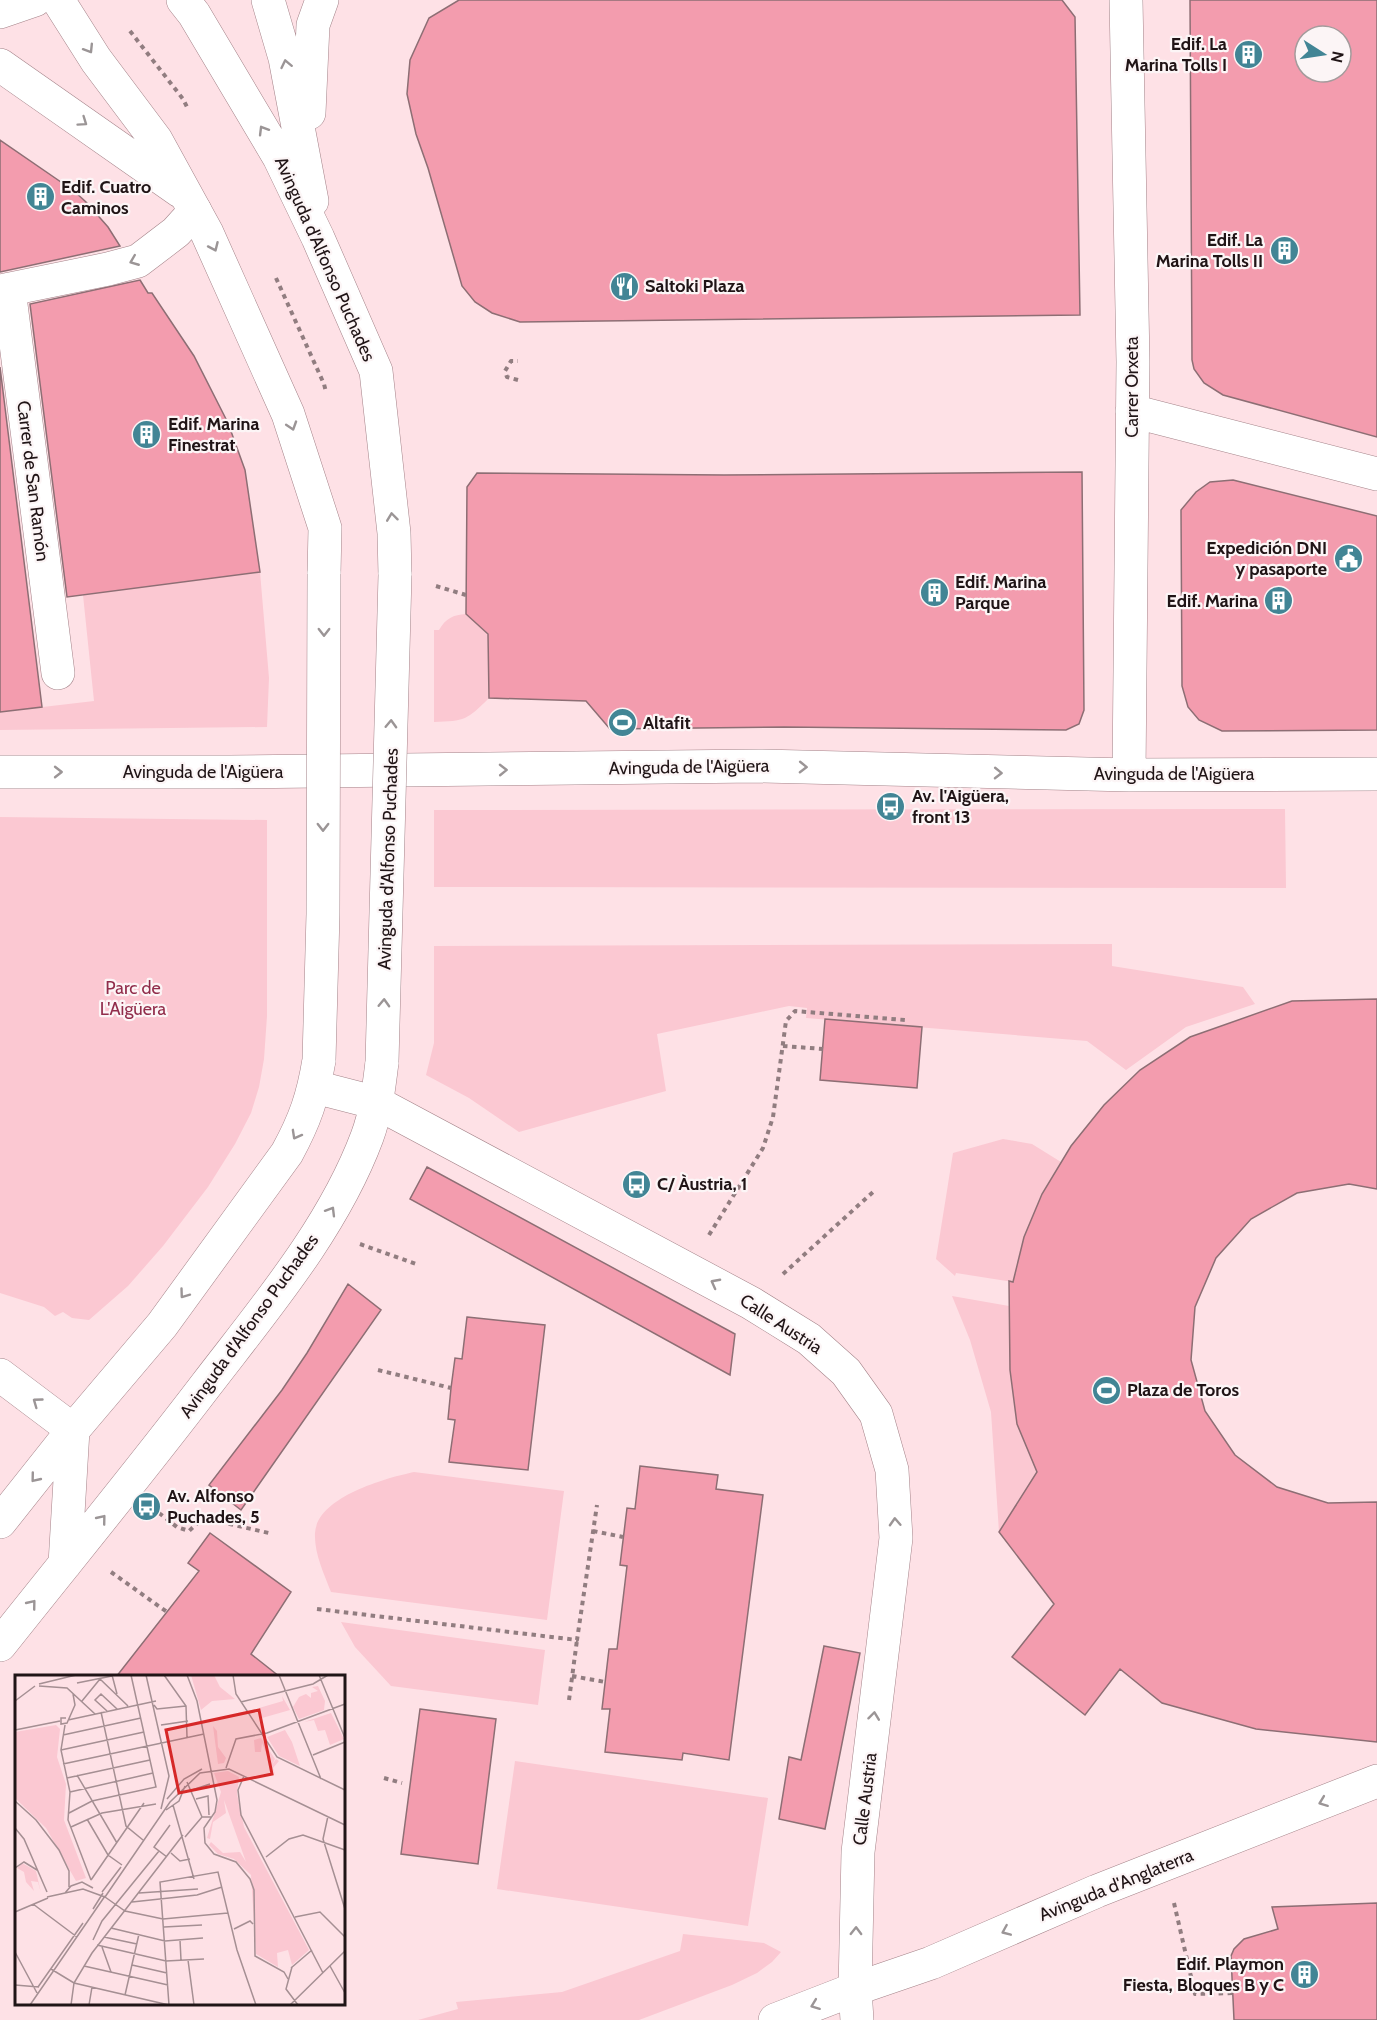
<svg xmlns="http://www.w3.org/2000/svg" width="1377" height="2020" font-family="Cabin,sans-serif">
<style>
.green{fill:#fbc8d2}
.building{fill:#f39cae;stroke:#8d6e74;stroke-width:1.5;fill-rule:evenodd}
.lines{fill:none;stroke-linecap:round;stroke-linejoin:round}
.minor-casing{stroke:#a48389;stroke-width:34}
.secondary-casing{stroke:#a48389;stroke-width:34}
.path{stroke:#917d80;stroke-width:4;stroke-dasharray:4.5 4.5;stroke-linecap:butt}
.minor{stroke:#fff;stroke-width:33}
.secondary{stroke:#fff;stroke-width:33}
.secondary-bridge-casing{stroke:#a48389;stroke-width:34;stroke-linecap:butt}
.secondary-bridge{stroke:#fff;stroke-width:33}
.oneway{stroke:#9b9596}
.labels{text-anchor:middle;stroke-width:4.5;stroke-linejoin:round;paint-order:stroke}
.poi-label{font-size:18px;font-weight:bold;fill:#201416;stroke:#fcf5f6;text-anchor:start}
.street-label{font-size:18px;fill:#201416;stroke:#fcf5f6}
.park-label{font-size:18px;fill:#912d4b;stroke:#fcf5f6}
.inset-road{fill:none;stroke:#a58f93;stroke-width:1.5}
.view{fill:#d62828;fill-opacity:0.15;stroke:#d62828;stroke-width:3}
.inset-edge{fill:none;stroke:#201416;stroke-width:3}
</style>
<rect width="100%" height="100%" fill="#fee1e6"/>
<path class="green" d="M260,572L269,678L267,727L0,730V712L94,701L83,595Z
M466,614L488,634L489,698C467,720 465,721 434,722V630H439C446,618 453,615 466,614Z
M1285,809L1286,888L434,887V810Z
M0,817L267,820V1016L264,1059L259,1087L251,1113L235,1144L208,1187L163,1246L128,1286L89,1320L72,1318L63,1312L55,1316L44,1307L0,1293Z
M1112,944V966L1243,987L1255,1004L1186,1027L1126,1070L1087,1041L806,1018L807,1008L789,1006L657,1034L666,1091L519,1132L469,1098L426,1075L434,1043V946Z
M1003,1139L1032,1144L1061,1162L1042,1194L1024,1237L1013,1282L956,1273L955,1276L936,1259L953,1153Z
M952,1296L1009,1306L1010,1370L1017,1424L1037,1472L999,1532L991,1412L970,1340Z
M414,1472L564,1491L547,1620L331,1592C324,1574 314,1553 315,1533C317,1497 386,1478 414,1472Z
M341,1622L545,1650L538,1705L391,1686L355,1647Z
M515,1761L768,1798L748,1926L497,1889Z
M683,1934L764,1943L781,1952L772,1962L757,1973L732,1985L639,2020H418L458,2009L456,2002L562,1992L680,1951Z"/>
<path class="building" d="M459,0H1062L1075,17L1080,315L520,322L492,313L475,302L462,286L428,168L416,134L407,94L410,60L429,18Z
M1190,0H1377V437L1223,395L1204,383L1194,369L1192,360ZM1305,36H1341V72H1305Z
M0,140L74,191L86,202L108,227L120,246L0,272Z
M140,280L148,293H152L194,356L228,423L245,470L260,572L67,597L30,304Z
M0,367L42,707L0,712Z
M1082,472L1084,710L1079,724L1066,730L784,727L610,729L586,701L489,698L488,634L466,614L467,487L477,473L724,475Z
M1233,480L1377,516V730L1222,731L1199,720L1188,707L1182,686L1181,510L1196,492L1210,482Z
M1377,999V1189L1349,1184L1297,1193L1251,1219L1216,1258L1195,1307L1191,1360L1205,1411L1235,1455L1277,1487L1328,1503L1377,1502V1742L1256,1729L1162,1703L1120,1669L1085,1715L1012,1657L1054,1604L999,1532L1037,1472L1017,1424L1010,1370L1009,1281L1013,1282L1024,1237L1042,1194L1071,1146L1104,1105L1140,1070L1190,1037L1292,1001Z
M825,1019L922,1027L917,1088L820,1080Z
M427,1167L735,1334L730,1375L410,1199Z
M348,1284L381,1310L241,1510L209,1485L282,1390L307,1353Z
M467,1317L545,1325L528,1470L449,1462L455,1420L448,1419L451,1388L455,1358L462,1359Z
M640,1466L718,1475L716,1489L763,1495L729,1760L683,1753L682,1760L605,1752L610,1709H602L609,1649H617L627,1566L620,1565L627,1508L635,1509Z
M210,1533L291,1592L251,1654L280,1677H116L199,1571L188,1563Z
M824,1646L860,1653L825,1829L779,1819L789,1757L801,1760Z
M420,1709L496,1719L478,1864L401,1854Z
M1377,1903V2020H1234L1231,1956L1234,1949L1244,1939L1278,1929L1272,1907Z"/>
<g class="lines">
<defs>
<path id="minor" d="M1126,0L1133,362L1129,775
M9,289L58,673
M0,291L108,269L138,261L176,232L195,211
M1132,411L1377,474
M0,772H229L759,766L1129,775L1377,774
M315,1087L377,1103L751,1303L809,1339L846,1372L876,1414L892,1470L896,1538L858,1852L855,1989L857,2020
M0,1375L73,1430
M775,2020L855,1989L931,1963L1097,1891L1377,1781"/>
<path id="secondary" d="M58,0L96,60L156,140L207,233L288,414L325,528L324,574
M183,0L194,14L279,157L318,238L376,371L394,533L395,575
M268,0L285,58L312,201
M0,12L35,0
M0,65L180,191
M309,113L313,25L322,0
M0,1522L73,1430L162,1325L287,1153C305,1120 313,1097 319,1060
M65,1564L73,1430
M0,1645C69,1558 139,1473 206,1385C265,1308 333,1228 367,1137C376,1113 379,1087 382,1062"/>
</defs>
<use href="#minor" class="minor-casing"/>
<use href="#secondary" class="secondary-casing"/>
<path class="path" d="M130,31L183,99L188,109
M276,278L324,384L326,392
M518,380L507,377L505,371L511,361H518
M228,423L245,420
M436,586L466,595
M783,1046L823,1049
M709,1235L763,1148L773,1117L786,1021L795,1011L905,1020
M360,1244L416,1264
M783,1274L873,1192
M378,1370L451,1388
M159,1513L177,1527L189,1531L203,1518L269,1533
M593,1531L623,1537
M111,1572L167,1612
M317,1609L577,1640L597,1505
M572,1676L605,1682
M569,1700L577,1640
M384,1778L402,1783
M1174,1903L1195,1994L1233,1993"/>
<use href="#minor" class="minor"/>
<use href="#secondary" class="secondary"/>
<defs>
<path id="secondary-bridge" d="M319,1060L323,914L324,574
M382,1062L395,575"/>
</defs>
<use href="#secondary-bridge" class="secondary-bridge-casing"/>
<use href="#secondary-bridge" class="secondary-bridge"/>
</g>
<defs><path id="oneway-chevron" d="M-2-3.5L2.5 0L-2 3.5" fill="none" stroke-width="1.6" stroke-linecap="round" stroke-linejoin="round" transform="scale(1.5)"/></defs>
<g class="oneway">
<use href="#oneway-chevron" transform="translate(89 49) rotate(58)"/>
<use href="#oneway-chevron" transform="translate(286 64) rotate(-102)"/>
<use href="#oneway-chevron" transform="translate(83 122) rotate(35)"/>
<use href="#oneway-chevron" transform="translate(263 130) rotate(-121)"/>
<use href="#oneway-chevron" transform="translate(214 247) rotate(66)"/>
<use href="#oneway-chevron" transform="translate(134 261) rotate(158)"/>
<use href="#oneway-chevron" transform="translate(292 426) rotate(72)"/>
<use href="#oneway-chevron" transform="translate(392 517) rotate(-97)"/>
<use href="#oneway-chevron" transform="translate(324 632) rotate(90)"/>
<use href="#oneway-chevron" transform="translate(391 724) rotate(-88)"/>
<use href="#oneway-chevron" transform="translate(803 767) rotate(1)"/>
<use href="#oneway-chevron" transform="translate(503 770) rotate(-1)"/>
<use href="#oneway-chevron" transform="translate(58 772)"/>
<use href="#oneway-chevron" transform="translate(998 773) rotate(1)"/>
<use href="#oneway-chevron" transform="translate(323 827) rotate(90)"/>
<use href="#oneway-chevron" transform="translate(384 1003) rotate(-88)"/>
<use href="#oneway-chevron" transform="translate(296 1135) rotate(119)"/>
<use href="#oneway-chevron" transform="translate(331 1211) rotate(-59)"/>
<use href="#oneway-chevron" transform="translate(715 1283) rotate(-152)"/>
<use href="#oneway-chevron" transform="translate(184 1294) rotate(126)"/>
<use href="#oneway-chevron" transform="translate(37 1402) rotate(-144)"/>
<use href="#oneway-chevron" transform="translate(35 1478) rotate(129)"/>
<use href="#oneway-chevron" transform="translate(102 1519) rotate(-51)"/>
<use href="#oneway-chevron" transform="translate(895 1522) rotate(-93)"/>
<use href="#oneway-chevron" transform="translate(32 1604) rotate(-51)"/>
<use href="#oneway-chevron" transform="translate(874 1716) rotate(-83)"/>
<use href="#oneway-chevron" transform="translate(1323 1802) rotate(159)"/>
<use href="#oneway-chevron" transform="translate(856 1931) rotate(-89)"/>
<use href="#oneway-chevron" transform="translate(1006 1931) rotate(157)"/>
<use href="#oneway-chevron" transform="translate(815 2005) rotate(159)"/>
</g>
<defs>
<symbol id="building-disc" viewBox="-11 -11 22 22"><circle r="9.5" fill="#428595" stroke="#fcf5f6"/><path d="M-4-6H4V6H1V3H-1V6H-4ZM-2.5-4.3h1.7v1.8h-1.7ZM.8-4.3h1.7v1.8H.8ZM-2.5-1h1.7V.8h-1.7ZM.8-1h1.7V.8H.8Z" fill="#fff"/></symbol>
<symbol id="restaurant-disc" viewBox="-11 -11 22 22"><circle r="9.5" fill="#428595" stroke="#fcf5f6"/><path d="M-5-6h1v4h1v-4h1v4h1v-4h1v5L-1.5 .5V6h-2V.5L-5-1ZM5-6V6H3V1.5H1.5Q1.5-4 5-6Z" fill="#fff"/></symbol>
<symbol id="civic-disc" viewBox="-11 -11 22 22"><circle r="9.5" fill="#428595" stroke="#fcf5f6"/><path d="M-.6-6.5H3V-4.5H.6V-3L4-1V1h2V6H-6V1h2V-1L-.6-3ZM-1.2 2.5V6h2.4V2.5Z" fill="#fff"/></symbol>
<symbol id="stadium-disc" viewBox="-11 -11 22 22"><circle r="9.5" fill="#428595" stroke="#fcf5f6"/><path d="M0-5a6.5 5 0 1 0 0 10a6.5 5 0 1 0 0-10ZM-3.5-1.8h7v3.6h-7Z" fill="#fff"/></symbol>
<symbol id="bus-disc" viewBox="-11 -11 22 22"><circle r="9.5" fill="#428595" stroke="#fcf5f6"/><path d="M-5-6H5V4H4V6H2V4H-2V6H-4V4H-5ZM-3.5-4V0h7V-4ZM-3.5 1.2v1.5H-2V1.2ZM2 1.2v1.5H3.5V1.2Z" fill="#fff"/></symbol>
</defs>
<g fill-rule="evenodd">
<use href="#building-disc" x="1232" y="38" width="33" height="33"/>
<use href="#building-disc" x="24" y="180" width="33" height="33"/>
<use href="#building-disc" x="1268" y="234" width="33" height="33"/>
<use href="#restaurant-disc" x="608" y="270" width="33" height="33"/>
<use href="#building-disc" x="130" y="418" width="33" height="33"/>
<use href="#civic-disc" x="1332" y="542" width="33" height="33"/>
<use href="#building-disc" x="918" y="576" width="33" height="33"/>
<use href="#building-disc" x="1262" y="584" width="33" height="33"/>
<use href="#stadium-disc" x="606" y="706" width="33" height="33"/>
<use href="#bus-disc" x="874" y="790" width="33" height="33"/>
<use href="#bus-disc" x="620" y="1168" width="33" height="33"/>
<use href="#stadium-disc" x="1090" y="1374" width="33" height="33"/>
<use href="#bus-disc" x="130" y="1490" width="33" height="33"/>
<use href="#building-disc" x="1288" y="1958" width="33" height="33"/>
</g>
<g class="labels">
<g class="poi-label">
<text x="1227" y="50" text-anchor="end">Edif. La<tspan x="1227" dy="21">Marina Tolls I</tspan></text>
<text x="61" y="193">Edif. Cuatro<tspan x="61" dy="21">Caminos</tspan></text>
<text x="1263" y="246" text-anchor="end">Edif. La<tspan x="1263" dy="21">Marina Tolls II</tspan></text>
<text x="645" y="292">Saltoki Plaza</text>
<text x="168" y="430">Edif. Marina<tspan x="168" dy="21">Finestrat</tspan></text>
<text x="1327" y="554" text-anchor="end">Expedición DNI<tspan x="1327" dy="21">y pasaporte</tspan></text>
<text x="955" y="588">Edif. Marina<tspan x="955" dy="21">Parque</tspan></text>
<text x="1258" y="607" text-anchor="end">Edif. Marina</text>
<text x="643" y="729">Altafit</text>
<text x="912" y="802">Av. l'Aigüera,<tspan x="912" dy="21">front 13</tspan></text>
<text x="657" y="1190">C/ Àustria, 1</text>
<text x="1127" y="1396">Plaza de Toros</text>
<text x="167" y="1502">Av. Alfonso<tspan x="167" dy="21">Puchades, 5</tspan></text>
<text x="1284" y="1970" text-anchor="end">Edif. Playmon<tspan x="1284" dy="21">Fiesta, Bloques B y C</tspan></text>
</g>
<g class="street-label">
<text transform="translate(325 259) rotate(66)" y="6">Avinguda d'Alfonso Puchades</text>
<text transform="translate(1132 387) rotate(-90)" y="6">Carrer Orxeta</text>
<text transform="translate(33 481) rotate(83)" y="6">Carrer de San Ramón</text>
<text transform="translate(689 767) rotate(-1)" y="6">Avinguda de l'Aigüera</text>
<text x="203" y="778">Avinguda de l'Aigüera</text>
<text x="1174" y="780">Avinguda de l'Aigüera</text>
<text transform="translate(388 859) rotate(-88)" y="6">Avinguda d'Alfonso Puchades</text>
<text transform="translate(781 1324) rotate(33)" y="6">Calle Austria</text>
<text transform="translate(249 1326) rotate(-54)" y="6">Avinguda d'Alfonso Puchades</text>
<text transform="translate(865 1799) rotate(-83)" y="6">Calle Austria</text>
<text transform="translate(1116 1885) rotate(-22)" y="6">Avinguda d'Anglaterra</text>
</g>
<g class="park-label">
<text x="133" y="994">Parc de<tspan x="133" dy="21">L'Aigüera</tspan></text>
</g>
</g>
<g transform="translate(15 1675)">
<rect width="330" height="330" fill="#fee1e6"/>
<path d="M176,0H199L205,12L220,24L197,26L186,35ZM303,11L310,26L309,35L284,44L278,32L284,22L291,19L296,23V18L303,16L297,12ZM267,21L275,35L247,43L244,33L268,26ZM316,38L329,64L315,70L310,55L303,56L299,45L289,47ZM41,50L45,54L42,82L51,109L49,145L71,203L61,206L31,153L0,123V57ZM198,51L202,56L203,72L211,83L209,88L203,89ZM270,55L277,67L285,91L264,81L252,62ZM246,63L260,84L257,90L261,84L264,86L258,93L261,102L247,68L246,77H240L239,65ZM213,96L224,102L222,119L229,152L294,275L277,290L273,275L262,278L263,292L241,279L236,200L219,184L203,179L194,170L196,167L208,178L225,177L231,187L209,125L211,138L198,147L195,164L192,163L206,117L199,98ZM7,188L21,196L26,218L23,207L16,206L19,216L11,207L9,197L2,193Z" fill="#fbc8d2"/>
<path class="inset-road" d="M97,0L102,19M131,0L154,101L146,134M149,0L171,31L172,62M172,0L182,26L202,125L200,137L189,153L190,168L199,179L221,187L235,204L239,215L240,281L269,297L273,304M218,0L221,19L262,82L330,115M264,0L306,104M304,0L330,63M85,4L113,31M62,8L97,1M24,9L61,0M24,11L52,13L80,39M0,26L20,11M67,26L85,4M226,27L298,9L313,0M139,30L142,34L171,31M92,36L80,25L86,19L102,34M86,37L111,151L128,165M51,43H46V49L52,48L60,30L58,19M53,45L141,26M50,50L46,75L55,117L53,145L76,205M146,50L173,46M0,55L45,46M48,60L126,43M46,75L129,57M298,80L330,67M48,89L189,59M211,93L221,64L252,58L330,29M62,100L102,168M229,101L223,115L226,140L308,298M52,103L135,85M172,107L187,142M177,115L195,109M55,117L138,98M152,124L169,104L187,94M181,124L193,121L194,140M0,126L21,145L44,175L54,196V212M158,130L179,204M151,135L164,126L170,111M54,138L77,126L141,112L116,0M313,141L308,164L330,234M72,144L93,180L107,190M56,152L87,138L141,129M0,153L9,164L32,217M170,162L187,142H197M156,178L165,186L175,184M152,182L139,172L155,150M251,182L274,164L288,160L330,175M0,193L9,187L22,195M76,205L129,128M87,217L106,192M50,218L56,211L67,207L78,213M124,218L183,214M32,222L68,214L90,222L155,127L185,98L214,94L330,150M90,222L110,236L148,244L213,238M117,227L182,220L207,212M18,229L62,262M78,234L88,218M0,237L33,223M280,242L305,237L330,262M149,252L187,250M96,253L150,266L188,263M219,254L235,246L238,249M89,262L122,269M78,265L87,246L144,176M165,265L166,285M82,270L151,286L189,284M87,272L96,297M0,277L22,318M173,285L179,330M117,290L152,298M69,291L153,310M315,291L330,318M277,292L271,314L283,330M276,293L297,275M36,294L59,308L154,330L145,207L203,197L222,275L241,330M0,310L24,312M23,312L68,248M110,320L124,259M15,330L90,221M56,330L59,308L77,278L168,160M74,330L77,312M275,330L330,276"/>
<path class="view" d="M244,35L257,99L164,118L151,55Z"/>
<rect width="330" height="330" class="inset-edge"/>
</g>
<g transform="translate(1323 54) rotate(102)"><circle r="28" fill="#fcf5f6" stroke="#a49b9c" stroke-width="1.5"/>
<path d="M0-4.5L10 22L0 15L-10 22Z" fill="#428595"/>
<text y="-9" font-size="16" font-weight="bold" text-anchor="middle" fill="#201416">N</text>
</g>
</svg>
